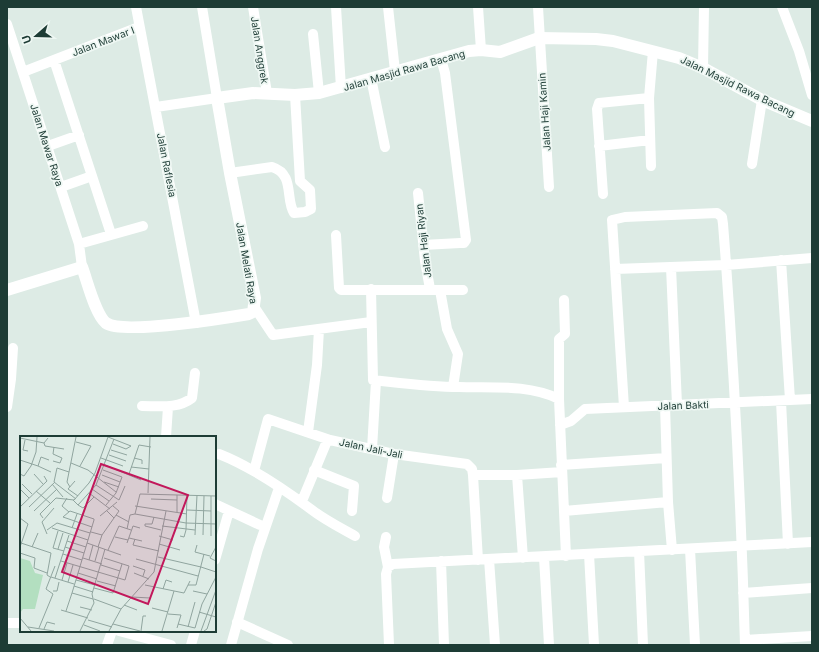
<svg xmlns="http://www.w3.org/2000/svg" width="819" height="652" font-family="Inter,sans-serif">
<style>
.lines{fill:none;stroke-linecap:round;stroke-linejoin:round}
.street{stroke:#fff;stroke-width:10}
.secondary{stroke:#fff;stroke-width:12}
.labels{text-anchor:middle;stroke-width:3.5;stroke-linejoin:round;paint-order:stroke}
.street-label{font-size:10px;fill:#1d3c35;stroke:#eef7f3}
.inset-road{fill:none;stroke:#90a59f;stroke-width:1}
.view{fill:#c2185b;fill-opacity:0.15;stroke:#c2185b;stroke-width:2}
.inset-edge{fill:none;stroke:#1d3c35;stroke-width:2}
</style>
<rect width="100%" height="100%" fill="#ddebe5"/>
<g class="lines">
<path class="street" d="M136,7L196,323
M253,7L267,93
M336,7L341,88
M388,7L395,71
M478,7L481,50
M538,7L549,187
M782,7L799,51L812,95
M7,24L79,244L82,267
M313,34L319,93
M54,60L111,234
M703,68L704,7
M23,72L139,27
M371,78L385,147
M156,107L217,98L202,7
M48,146L79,135
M599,146L650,140
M752,164L762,100
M651,166L649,98L653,51
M230,173L272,167C295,174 285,199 294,213L305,212L311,209L310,190L300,181L295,95
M61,187L92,176
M418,193L425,261L430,289
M603,194L597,109L599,103L649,98
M336,235L339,288L341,290H463
M79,244L143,226
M423,245L460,243H464L466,240L445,73L441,59
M781,260L790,400
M671,267L677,405
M615,269L726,265L812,258
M371,289L373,380C401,383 430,387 459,387C492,388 528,384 559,399
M440,290L447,329L458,354L453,387
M564,300L565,334L559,339V399L566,556
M255,308L273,335L371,322
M781,401L788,544
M665,405L668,502L672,550
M142,406C159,406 178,409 192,398L195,373
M7,407L11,379L13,348
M624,407L612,220L625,217L717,213L722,217L723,224C734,364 741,504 745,645
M560,425L571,421L585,409L812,399
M308,432L317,365L319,329
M166,437L168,407
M372,449L376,381
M219,454C252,467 284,489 312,510C325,520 341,528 355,536
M561,465L666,458
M314,470L354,486L352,511
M254,471L268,419L330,440
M517,475L523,558
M387,498L394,454
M302,501L327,441L330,440L394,454L467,464L472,469L473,475
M215,504L260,525
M564,511L668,502
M386,537L384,547L388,567
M690,549L695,645
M639,551L643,645
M589,554L594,645
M544,557L549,645
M489,559L495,645
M215,560L229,511
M478,560L473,475H517L562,472
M441,561L444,645
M743,593L812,588
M237,622L288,645
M7,623H21
M119,631L171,645
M745,640L812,636
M107,645L112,631
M191,645L195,631
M231,645L258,549L279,488
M389,645L386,574L388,567L393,564L812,542"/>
<path class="secondary" d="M7,290L82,267C87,280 95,314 106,323C123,335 225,318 249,314L253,312L255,298L230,173L217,98L253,93L295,95L319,93L469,51L481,50L500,52L539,38L596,39L613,41L679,58L703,68L762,100L812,121"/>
</g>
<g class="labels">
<g class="street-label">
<text transform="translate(103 41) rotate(-21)" y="4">Jalan Mawar I</text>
<text transform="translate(260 50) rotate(81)" y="4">Jalan Anggrek</text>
<text transform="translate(404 70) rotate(-16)" y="4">Jalan Masjid Rawa Bacang</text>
<text transform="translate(738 86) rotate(26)" y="4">Jalan Masjid Rawa Bacang</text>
<text transform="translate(544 112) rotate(-94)" y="4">Jalan Haji Kamin</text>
<text transform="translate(47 145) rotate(72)" y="4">Jalan Mawar Raya</text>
<text transform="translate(167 165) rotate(79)" y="4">Jalan Raflesia</text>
<text transform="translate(423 241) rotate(-97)" y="4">Jalan Haji Riyan</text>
<text transform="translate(247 263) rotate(80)" y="4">Jalan Melati Raya</text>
<text transform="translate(683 405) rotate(-2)" y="4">Jalan Bakti</text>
<text transform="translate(371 448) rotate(12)" y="4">Jalan Jali-Jali</text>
</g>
</g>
<g transform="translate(20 436)">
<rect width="196" height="196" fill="#ddebe5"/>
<path d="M0,122L10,125L15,137L23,139L15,173H3L0,177Z" fill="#b3dfc0"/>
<path class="inset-road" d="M88,1L111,10L106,13L93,8M0,2L24,7L28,2M5,4L3,14L8,15M56,6L71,10L60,30M24,7L25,10L44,13M91,14L107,19M89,19L106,25M81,22L103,30M114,22L122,24V28M0,24L18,30L21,21L29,24M33,25L40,27L42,22L33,18L34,11M51,27L68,34L96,56M85,29L121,44M18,30L31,36M111,31L129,33M83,34L102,41L96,57L86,69M49,36L37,32L34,46L56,63M0,38L4,40L11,30L16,16L17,1M14,38L23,48M109,38L119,9L131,11M82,39L100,46M55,45L48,53L58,60M84,46L99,51M2,48L12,58M32,48L43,61M76,49L99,64L105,50M50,51L47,46L56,1M0,53L9,62M72,53L89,65M16,55L30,67M69,57L90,73M128,57L130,1M157,59V76M47,62L42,70L49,76M131,63L157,64M53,64L58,69L76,49L94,3M58,69L63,72L74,61M93,70L99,75L94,82M115,70L167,78M0,71L27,45L24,40M9,71L35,46M167,74L191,75M14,75L37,53M115,78L120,58L196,60M115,78L166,87L196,88M96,79L109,86M80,80L97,66M134,81L132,88H125V90L141,94M0,82L8,88L0,111M23,82L20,78L36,62L54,64L69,47L75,37L88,1M142,90L175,94M72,91L43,81L50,75L74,83V84L52,157L73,163M32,92L68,104M52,92L57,78M107,93L110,79L115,78M27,94L37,87L70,97M38,95L33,112L44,115M71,96L82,99L78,111M27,98L22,86L34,72M82,99L94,82L87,75M175,99L177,59M183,99L184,60M139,100L153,104M160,100L164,101L166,94L167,59M191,100V60M95,101L108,104M109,102L122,105M115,103L113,109L139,115M47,105L66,111M1,107L31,117L27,139L30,141M67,107L101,119M107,107L113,90L120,92M139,108L160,114M177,109L175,116L190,120M12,111L18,97M45,111L64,117M196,111L190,122L196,125M38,113L43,97M88,114L99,90L111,94M0,117L15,122L14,132L27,137M43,118L62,124M138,121L181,131M63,122L82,128M116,123L178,140M69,124L73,109M41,125L105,144L109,130L84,122M75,125L79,111M81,129L100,135M113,130L125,134L123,140M181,131L196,136M58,137L77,143M114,137L129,143M31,141L54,148M35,142L49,99M42,144L47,127M56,144L75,149M77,145L96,150M48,146L53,129M125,149L164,157L170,145M168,149H176L184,118M54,150L73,156M74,152L93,157L102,128M143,153L146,144L152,146M33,155H37L39,146M173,155L187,158M112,161L130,162M74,163L101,173M104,169L117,174M60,171L72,174M132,172L148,176M41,174L68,182M46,175L52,157M179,176L196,181M148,178L161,179L157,192M0,182L11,195M68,184L92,191M93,188L120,195M158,188L175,192L182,168L196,141M64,189L80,195M8,191L34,195M168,191L175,166M19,192L33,158L26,153L35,130M24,193L27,186L35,188M60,195L74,167L72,158L85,113M89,195L101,173L134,136L146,75M121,195L123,180H126M142,195L154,155M181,195L196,154M184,195L187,193L196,166"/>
<path class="view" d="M81,28L168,59L128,168L42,136Z"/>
<rect width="196" height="196" class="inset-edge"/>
</g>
<rect width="819" height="652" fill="none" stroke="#1d3c35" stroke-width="16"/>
<g transform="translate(36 36) rotate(250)" stroke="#eef7f3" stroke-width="3" paint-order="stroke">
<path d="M0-3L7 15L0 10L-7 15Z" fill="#1d3c35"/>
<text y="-6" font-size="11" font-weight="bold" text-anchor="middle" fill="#1d3c35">U</text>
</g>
</svg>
